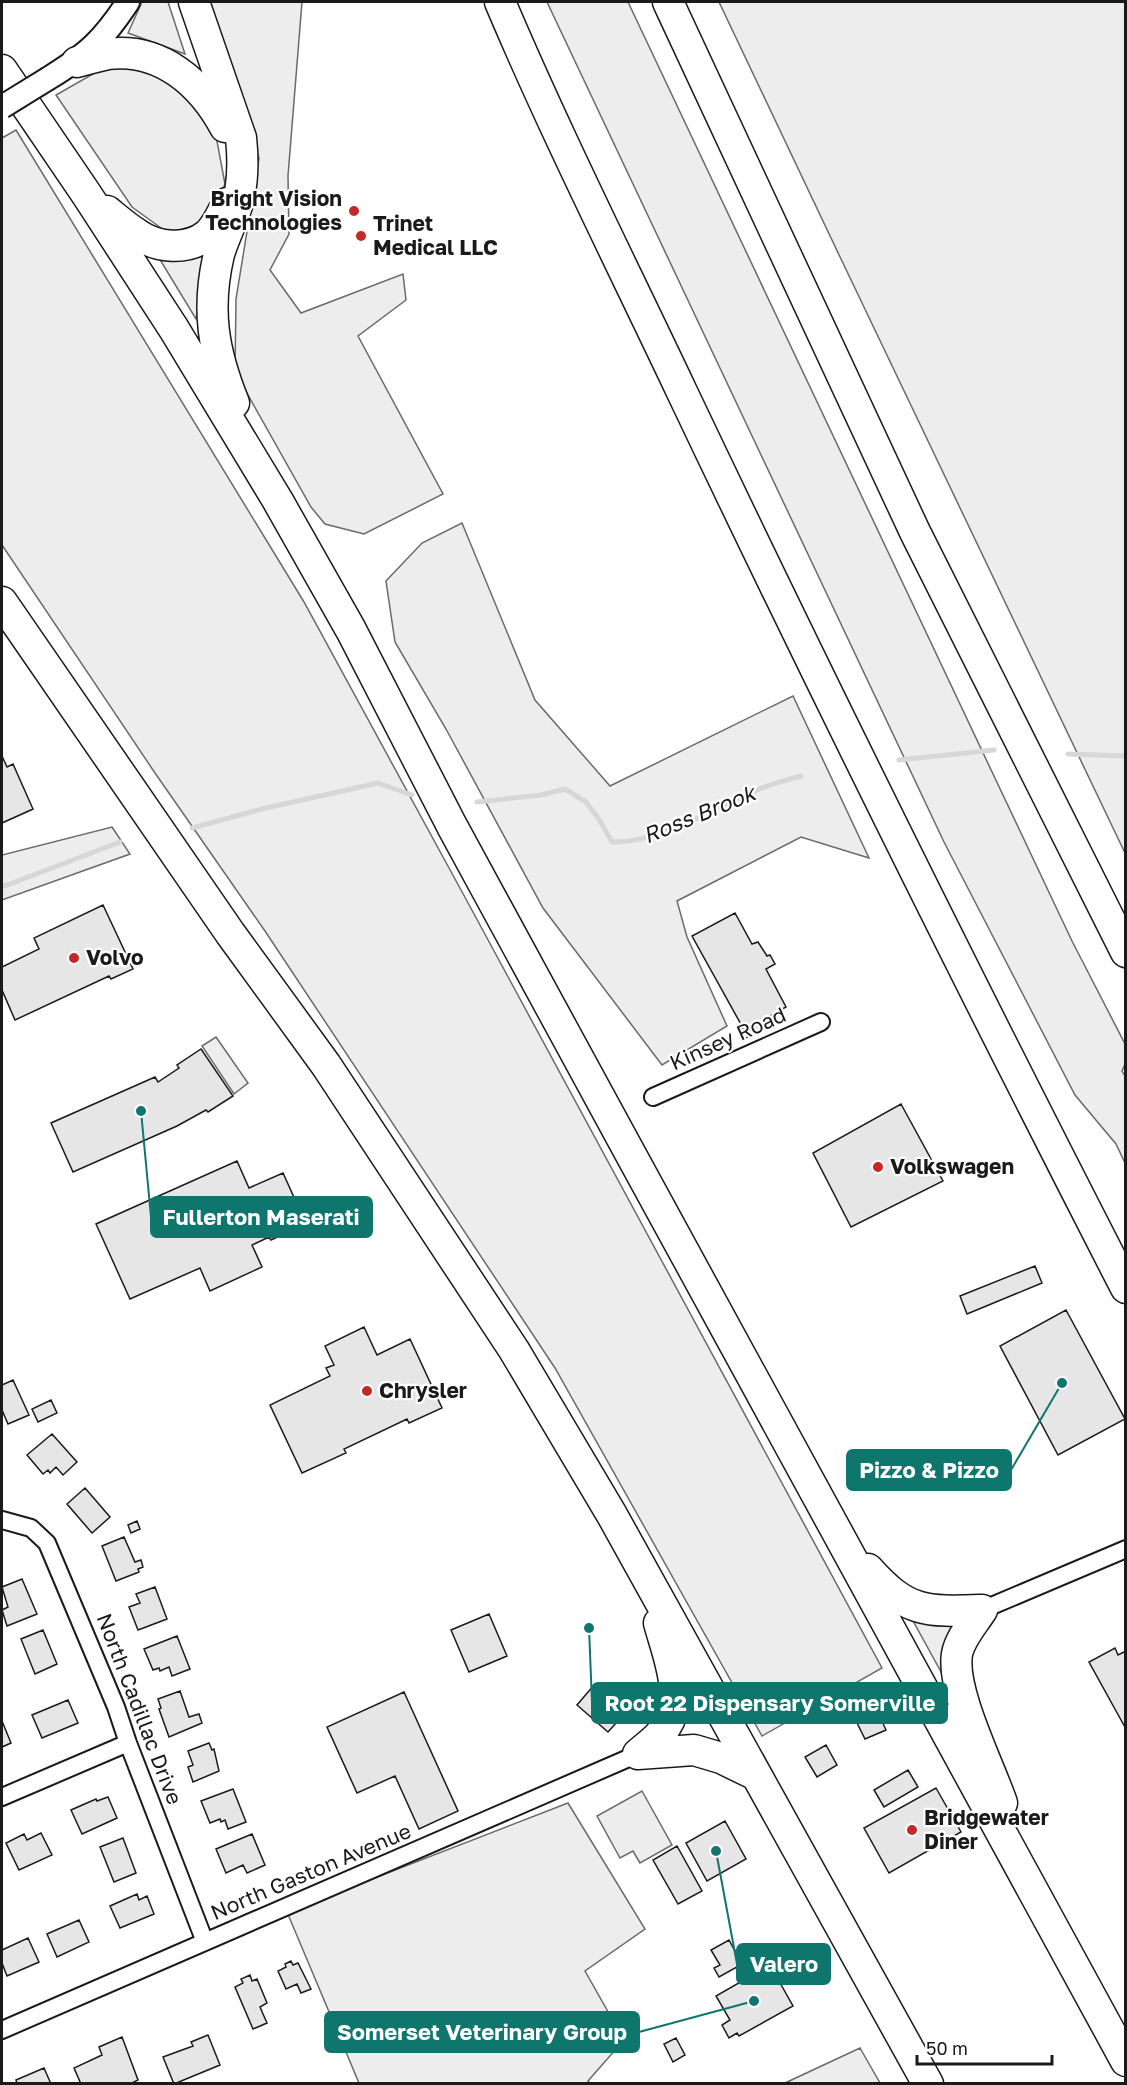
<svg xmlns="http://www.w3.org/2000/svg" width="1127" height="2085" font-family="'Golos Text',sans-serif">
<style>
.built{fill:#ededed;stroke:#6a6a6a;stroke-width:1.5}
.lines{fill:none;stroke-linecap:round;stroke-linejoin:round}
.stream{stroke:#d7d7d7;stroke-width:5}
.building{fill:#e6e6e6;stroke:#1a1a1a;stroke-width:1.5}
.street-casing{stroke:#1a1a1a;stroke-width:20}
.secondary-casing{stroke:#1a1a1a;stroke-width:26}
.highway-casing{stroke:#1a1a1a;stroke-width:33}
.street{stroke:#fff;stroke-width:16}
.secondary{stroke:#fff;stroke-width:22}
.highway{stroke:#fff;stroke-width:30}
.secondary-bridge-casing{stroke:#1a1a1a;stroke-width:26;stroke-linecap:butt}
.secondary-bridge{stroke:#fff;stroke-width:22}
.poi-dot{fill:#c62828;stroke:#fff;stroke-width:2}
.labels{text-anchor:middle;stroke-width:4.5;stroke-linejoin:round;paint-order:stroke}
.poi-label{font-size:21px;font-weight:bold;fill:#1a1a1a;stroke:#fff;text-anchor:start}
.street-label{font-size:21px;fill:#1a1a1a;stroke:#fff}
.water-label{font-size:22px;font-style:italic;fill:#1a1a1a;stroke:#fff}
.leader{fill:none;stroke:#0f766e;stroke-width:2}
.callout-dot{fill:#0f766e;stroke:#fff;stroke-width:2}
.callout{fill:#0f766e;stroke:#0f766e;stroke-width:2}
.callout-label{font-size:22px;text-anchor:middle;font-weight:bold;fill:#fff}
</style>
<rect width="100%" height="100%" fill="#fff"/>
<path class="built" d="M142,2H168L185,54L128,33Z
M208,2H302L288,176L289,234L270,270L301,313L403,274L406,300L358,336L443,494L364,534L325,524L311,507L235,372L236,299L259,158Z
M547,2H628L1072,941L1125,1044V1064L1122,1071L1126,1078L1125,1163L1116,1144L1075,1095L944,842Z
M719,2H1125V853L841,259Z
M105,67L154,69L189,88L214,125L225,184L208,222L168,233L132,207L56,95Z
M16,130L304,602L467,901L882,1668L762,1736L555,1368L265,931L155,773L2,545V138Z
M209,250L196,319L159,258Z
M462,523L535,700L610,786L793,696L869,858L801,837L677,901L687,937L727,1026L662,1065L543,908L446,729L395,642L386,581L422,543Z
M112,827L130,854L2,900V855Z
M216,1037L248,1083L234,1094L202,1046Z
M912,1619H961L945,1679Z
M642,1791L672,1845L640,1863L633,1851L620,1858L597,1816Z
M568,1803L645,1929L585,1971L624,2040L588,2081L590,2083H359L287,1912Z
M860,2048L880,2083H785Z"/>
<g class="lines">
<path class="stream" d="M1068,754L1126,756
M899,760L994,750
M477,802L541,795L565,789L586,802L599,819L612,842C660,843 712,809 757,790C771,784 787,780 801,776
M192,828L266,808L378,783L412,795
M2,887L120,842"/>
</g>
<path class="building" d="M2,756L7,767L13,764L33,809L2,823Z
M103,905L133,969L111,979L109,976L15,1020L2,990V967L39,949L34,938Z
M735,913L752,944L758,942L767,956L770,955L775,964L766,969L786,1007L767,1018L771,1025L746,1038L740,1036V1030L743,1028L692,936Z
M201,1049L233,1096L208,1112L206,1110L177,1126L73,1172L51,1123L155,1077L158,1082L179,1068L177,1065Z
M901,1104L943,1181L851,1227L813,1153Z
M237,1161L249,1188L283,1173L306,1224L271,1240L269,1237L252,1245L262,1267L210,1291L200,1268L130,1299L96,1224Z
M1035,1266L1042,1283L967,1314L960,1296Z
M1066,1310L1125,1419L1058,1455L1000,1346Z
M364,1327L377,1355L410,1339L442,1408L409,1423L407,1419L344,1449L346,1453L302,1473L270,1405L330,1376L326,1368L334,1365L325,1346Z
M13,1380L29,1415L8,1424L2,1410V1385Z
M51,1400L57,1413L38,1422L32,1409Z
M52,1434L77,1462L63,1475L56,1467L50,1473L48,1470L43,1474L27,1455Z
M85,1488L110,1517L92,1533L67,1504Z
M137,1521L140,1529L131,1533L128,1525Z
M124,1537L135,1562L141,1560L143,1567L138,1569L139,1572L116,1581L102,1546Z
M22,1579L37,1614L7,1626L2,1610L8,1607L2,1587Z
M155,1587L167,1619L138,1630L129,1607L140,1603L136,1594Z
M489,1614L507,1656L469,1672L451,1630Z
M43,1630L57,1664L35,1674L21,1639Z
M177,1636L190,1669L172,1676L169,1667L160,1671L159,1668L153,1670L144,1649Z
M1115,1648L1118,1655L1126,1651V1729L1089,1662Z
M594,1685L626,1712L608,1732L577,1705Z
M180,1691L189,1717L199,1714L202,1723L169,1737L159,1709L161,1708L158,1699Z
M404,1692L458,1811L419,1829L395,1776L357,1793L327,1727Z
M871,1697L886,1730L865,1739L855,1719L850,1721L845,1708Z
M68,1700L78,1723L42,1738L32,1715Z
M2,1721L11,1743L2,1747Z
M209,1743L212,1750L214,1749L219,1771L193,1782L188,1767L193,1765L188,1751Z
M826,1745L837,1765L817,1777L805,1757Z
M908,1770L918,1787L884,1807L874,1790Z
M936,1788L961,1832L889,1873L864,1828Z
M233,1789L246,1822L228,1829L225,1820L221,1822L220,1819L210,1823L201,1801Z
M108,1797L117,1818L82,1834L71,1810L96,1799L97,1801Z
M725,1821L746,1859L707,1881L686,1843Z
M41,1833L52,1855L19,1870L6,1843L24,1834L27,1840Z
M252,1834L265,1865L247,1873L243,1865L226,1873L216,1849Z
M123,1838L136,1873L114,1882L100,1847Z
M677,1846L702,1891L678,1904L653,1860Z
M137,1894L139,1900L147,1896L154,1914L120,1928L110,1906Z
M79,1920L89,1942L57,1957L47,1934Z
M28,1938L39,1962L7,1976L2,1963V1950Z
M729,1940L735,1951L738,1949L746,1962L719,1977L714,1968L720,1965L711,1950Z
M291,1961L293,1965L298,1963L311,1989L301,1993L297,1984L286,1989L278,1971L286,1967L285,1964Z
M770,1965L793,2006L739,2036L737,2033L729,2038L722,2025L730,2020L716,1996Z
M250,1975L252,1981L257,1979L267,2003L260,2007L267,2023L253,2029L235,1987L243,1983L241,1979Z
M208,2035L220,2065L174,2084L163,2057L193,2046L191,2042Z
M122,2037L138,2080L130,2084H81L74,2068L102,2055L99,2047Z
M676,2038L685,2055L673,2062L664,2044Z
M44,2068L51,2084H17L16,2080Z"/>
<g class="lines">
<defs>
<path id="street" d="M653,1097L821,1022
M2,1520L31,1528L47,1543L116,1707L128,1743L205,1942
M982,1610L1126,1549
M2,1797L128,1743
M2,2030L638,1754"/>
<path id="secondary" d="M49,78C88,54 103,40 128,2"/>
<path id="highway" d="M194,2L241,138C244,165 243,190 234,215C229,228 223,241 219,254C206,309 213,351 234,403
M500,2C556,134 621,263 682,392C825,693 974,992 1126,1288
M668,2L915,532L1126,952
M77,62C87,59 98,56 108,54C161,47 202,84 225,127
M2,70L87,195L174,329L278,501L351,630L452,826L630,1153L1126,2061
M107,211C117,219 126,227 137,234C157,248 187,251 207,235C216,227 222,214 227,203
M2,602L230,933L326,1065L514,1350L612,1515L928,2084
M868,1569C907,1613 926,1612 982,1610
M982,1610C973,1624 960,1638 957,1654C951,1691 989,1765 1002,1803
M638,1754C647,1746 658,1739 665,1728C686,1696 668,1656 659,1623
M638,1754L694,1750L721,1758L756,1775"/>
</defs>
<use href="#street" class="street-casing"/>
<use href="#secondary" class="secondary-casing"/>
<use href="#highway" class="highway-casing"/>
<use href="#street" class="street"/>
<use href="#secondary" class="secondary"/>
<use href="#highway" class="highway"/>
<defs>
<path id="secondary-bridge" d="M2,107L49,78"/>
</defs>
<use href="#secondary-bridge" class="secondary-bridge-casing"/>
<use href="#secondary-bridge" class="secondary-bridge"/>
</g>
<g class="poi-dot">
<circle cx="354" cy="211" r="6"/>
<circle cx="361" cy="236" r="6"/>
<circle cx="74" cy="958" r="6"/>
<circle cx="878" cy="1167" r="6"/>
<circle cx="367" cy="1391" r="6"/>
<circle cx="912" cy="1830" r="6"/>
</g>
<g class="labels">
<g class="poi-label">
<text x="342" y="206" text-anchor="end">Bright Vision<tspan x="342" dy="24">Technologies</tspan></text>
<text x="373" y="231">Trinet<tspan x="373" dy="24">Medical LLC</tspan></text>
<text x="86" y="965">Volvo</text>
<text x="890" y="1174">Volkswagen</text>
<text x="379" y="1398">Chrysler</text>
<text x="924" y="1825">Bridgewater<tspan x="924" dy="24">Diner</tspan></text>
</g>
<g class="street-label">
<text transform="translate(728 1039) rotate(-24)" y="7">Kinsey Road</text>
<text transform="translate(139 1709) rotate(69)" y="7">North Cadillac Drive</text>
<text transform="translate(311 1872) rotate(-23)" y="7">North Gaston Avenue</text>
</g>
<g class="water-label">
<text transform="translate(699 814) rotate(-22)" y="8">Ross Brook</text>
</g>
</g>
<path class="leader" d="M141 1111L151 1217M1062 1383L1011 1470M589 1628L592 1703M716 1851L737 1964M754 2001L639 2032"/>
<g class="callout-dot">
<circle cx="141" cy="1111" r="6"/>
<circle cx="1062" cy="1383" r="6"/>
<circle cx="589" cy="1628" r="6"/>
<circle cx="716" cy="1851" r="6"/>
<circle cx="754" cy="2001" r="6"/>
</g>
<g class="callout">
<rect x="151" y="1197" width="221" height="40" rx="6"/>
<rect x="847" y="1450" width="164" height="40" rx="6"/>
<rect x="592" y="1683" width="355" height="40" rx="6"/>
<rect x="737" y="1944" width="93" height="40" rx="6"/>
<rect x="325" y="2012" width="314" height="40" rx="6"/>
</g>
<g class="callout-label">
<text x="261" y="1225">Fullerton Maserati</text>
<text x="929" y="1478">Pizzo &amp; Pizzo</text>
<text x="770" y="1711">Root 22 Dispensary Somerville</text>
<text x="784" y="1972">Valero</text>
<text x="482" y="2040">Somerset Veterinary Group</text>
</g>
<rect width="1127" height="2085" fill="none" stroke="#1a1a1a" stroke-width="6"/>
<path d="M917 2055v9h135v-9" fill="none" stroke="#1a1a1a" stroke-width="3"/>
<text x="926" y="2055" font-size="18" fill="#1a1a1a" stroke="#ffffff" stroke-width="4.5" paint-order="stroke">50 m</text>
</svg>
